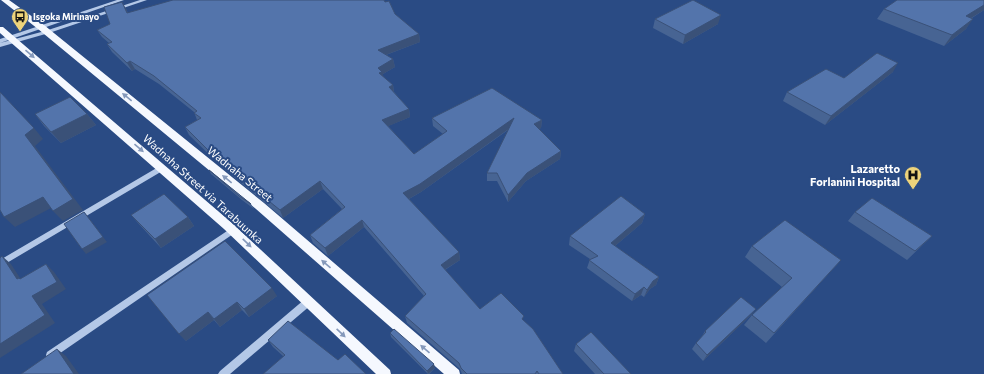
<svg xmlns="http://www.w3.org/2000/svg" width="984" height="374" font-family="Commissioner,sans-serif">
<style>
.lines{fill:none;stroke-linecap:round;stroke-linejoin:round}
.minor{fill:#b4c8e7;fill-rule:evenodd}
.major{fill:#f5f8fe;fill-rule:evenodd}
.wall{fill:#476493}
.shaded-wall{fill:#3a5178}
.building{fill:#5374ab;stroke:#3a5178}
.oneway{fill:#8599bb}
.labels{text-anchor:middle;stroke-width:4;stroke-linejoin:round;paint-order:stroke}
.far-poi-label{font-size:9px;font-weight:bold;fill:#fff;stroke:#2a4b84;text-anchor:start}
.poi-label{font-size:11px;font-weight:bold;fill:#fff;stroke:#2a4b84;text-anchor:end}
.street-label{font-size:11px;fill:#fff;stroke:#2a4b84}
</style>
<rect width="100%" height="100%" fill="#2a4b84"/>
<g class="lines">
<path class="minor" d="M117,0H124L0,43V39Z
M140,0H147L49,33L0,47V43L45,31Z
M160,166H164L165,168L164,170L0,267V260Z
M233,227L236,228L237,230L236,232L53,358L50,359L47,358L46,355L47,352Z
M308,298L311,299L312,302L311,305L230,374H218L220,371L305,299Z"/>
<path class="major" d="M1,0H9L44,25L264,203L459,370L460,374H444L256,209L38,29Z
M0,27H3L232,223L390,370L391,374H376L224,229L0,33Z"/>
</g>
<path class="wall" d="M126,9L128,13L395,14L419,34L420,42L386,55L393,59L395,67L383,74V77L393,85L394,92L409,109L410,117L388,126L414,154L443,134L433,126L432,118L542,120L541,128L538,129L561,151L560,159L526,181L508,202L497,181H487V173L508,130L421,192L409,199L459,252L460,260L445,270L480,309L524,321L563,374H462L460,369L407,323L405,316L424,296L364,227L328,256L313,243L310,235L342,209L323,189L283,218L222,167L189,135L185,127L197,120L194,112L159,84L135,69L132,71L112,52L107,44L109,43L102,37L97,30L110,24Z
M884,9L984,10L972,18L966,29L944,46L877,19Z
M655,19L718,24L683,44L653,28Z
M893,72L825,125L783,101L787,92L844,78Z
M35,114H87L96,125L61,143L44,126Z
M209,170L251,204L254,209L242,200L211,174Z
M855,212L932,236L907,260L848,221Z
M645,214L642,223L615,246L659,277L656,285L650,289L644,297L641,295L632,301L587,268L590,259L569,245L570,236Z
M131,215L188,217L194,226L161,248L138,223Z
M752,246L841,260L766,343L744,325L752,315L782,287L745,257Z
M147,295L277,296L249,317L242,310L220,327L214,320L186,341Z
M756,309L751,315L703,361L692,349L696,343L701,338L705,331Z
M390,333L435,368L429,374H428L391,337Z
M268,340L338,360L283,356L273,347Z
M576,344L631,374H595L574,351Z"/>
<path class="shaded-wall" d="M122,2L126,9L131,21L127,13Z
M984,5V10L958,26L966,16Z
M721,15L718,24L683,44L685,35Z
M973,19L966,29L944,46L952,35Z
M419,34L420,42L380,57L378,50Z
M393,59L395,67L383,74L384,80L380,81L378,68Z
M130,61L135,69L132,71L127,63Z
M898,63L893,72L825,125L831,116Z
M393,85L394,93L389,87Z
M409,109L410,117L384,128L382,120Z
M87,114L96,125L61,143L51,132Z
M514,118V125L421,192L405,201L403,193Z
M542,120L541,128L533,132L534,124Z
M34,128L43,139L35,146L83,210L63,221L53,211L25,135Z
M561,151L560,159L526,181L508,202V195L527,173Z
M320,181L323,189L283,218L280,210Z
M43,197L53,207L15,227L4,217Z
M84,212L107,242L86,254L82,249Z
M645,214L642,223L609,251L611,243Z
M188,217L194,226L161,248L155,239Z
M362,220L364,227L328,256L325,248Z
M459,252L460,260L441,272V265Z
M2,256L11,264L22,281L17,279Z
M46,264L54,272L66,289L42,304L55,323L0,358V344L32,296Z
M659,277L656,285L650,289L644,297L647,290L653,281Z
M644,287L641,295L632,301L635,294Z
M272,288L277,296L249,317L244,309Z
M237,302L242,310L220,327L214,319Z
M756,309L751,315L703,361L707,355Z
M208,312L214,320L186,341L179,334Z
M57,349L66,356L79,374H74Z
M434,364L435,368L428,374L427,371Z"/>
<path class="building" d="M173,0H384L385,2L389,1L395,14L419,34L378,50L393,59L378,68L382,72L379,73L393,85L389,87L409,109L382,120L414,154L447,131L432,118L492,88L542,120L534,124L561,151L527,173L508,195L497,173H487L514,118L420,184L403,193L459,252L441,265L480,309L501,293L524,316L522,319L533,329L563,374H539L537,371L535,374H467L461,368L459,363L405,316L426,294L362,220L325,248L310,235L345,207L320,181L280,210L218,160L185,127L201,118L194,113L197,111L154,76L130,61L127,63L107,44L112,42L97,30L110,24L104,7L122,2L127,13Z
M693,0L721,15L685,35L655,19Z
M897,0H984V5L966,16L973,19L952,35L884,9Z
M877,53L898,63L831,116L787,92L826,69L844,78Z
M0,92L34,128L25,135L73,199L53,211L43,197L4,217L0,210Z
M70,97L87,114L51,132L35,114Z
M209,170L251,204L239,196Z
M164,194L188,217L155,239L131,215Z
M621,196L645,214L611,243L659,277L653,281L647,290L644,287L635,294L589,260L598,256L570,236Z
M872,198L932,236L915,251L855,212Z
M84,212L103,237L82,249L64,224Z
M785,220L841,260L774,333L752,315L792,278L752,246Z
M225,241L272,288L244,309L237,302L214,319L208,312L179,334L147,295Z
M2,256L17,279L19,278L20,279L46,264L57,282L32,296L45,315L0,344V258Z
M741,297L756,309L707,355L696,343L706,332L705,331Z
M288,321L338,360L345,354L366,374H263L285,355L268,340Z
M394,329L434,364L427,371L390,333Z
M591,332L631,374H604L576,344Z
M57,349L74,374H21Z"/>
<defs><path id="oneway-solid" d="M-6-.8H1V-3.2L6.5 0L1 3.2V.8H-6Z"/></defs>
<g class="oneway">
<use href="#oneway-solid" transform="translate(30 54) rotate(41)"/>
<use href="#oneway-solid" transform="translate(127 97) rotate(-141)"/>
<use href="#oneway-solid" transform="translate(139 148) rotate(41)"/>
<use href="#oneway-solid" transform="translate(227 179) rotate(-141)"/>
<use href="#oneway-solid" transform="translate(247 243) rotate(44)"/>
<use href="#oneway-solid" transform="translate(326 264) rotate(-139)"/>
<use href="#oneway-solid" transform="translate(341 333) rotate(43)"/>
<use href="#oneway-solid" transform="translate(425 349) rotate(-139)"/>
</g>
<defs>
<symbol id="bus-pin" viewBox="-11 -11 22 30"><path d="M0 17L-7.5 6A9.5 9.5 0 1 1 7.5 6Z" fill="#edd37b" stroke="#2a4b84"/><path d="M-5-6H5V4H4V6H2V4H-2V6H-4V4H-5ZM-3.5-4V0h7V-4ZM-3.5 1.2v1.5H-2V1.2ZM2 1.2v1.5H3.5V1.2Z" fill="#111"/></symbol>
<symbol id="hospital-pin" viewBox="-11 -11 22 30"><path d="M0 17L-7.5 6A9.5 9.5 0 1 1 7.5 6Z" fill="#edd37b" stroke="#2a4b84"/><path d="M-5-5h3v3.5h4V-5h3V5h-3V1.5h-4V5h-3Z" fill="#111"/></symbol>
</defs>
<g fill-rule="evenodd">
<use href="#bus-pin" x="10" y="7" width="20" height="27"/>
<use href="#hospital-pin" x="903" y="165" width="20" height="27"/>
</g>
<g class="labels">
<g class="far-poi-label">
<text x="33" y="20">Isgoka Mirinayo</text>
</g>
<g class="poi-label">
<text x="900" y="173">Lazaretto<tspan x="900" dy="13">Forlanini Hospital</tspan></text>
</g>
<g class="street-label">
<text transform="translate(240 174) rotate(39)" y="4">Wadnaha Street</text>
<text transform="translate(203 189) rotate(42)" y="4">Wadnaha Street via Tarabuunka</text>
</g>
</g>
</svg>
